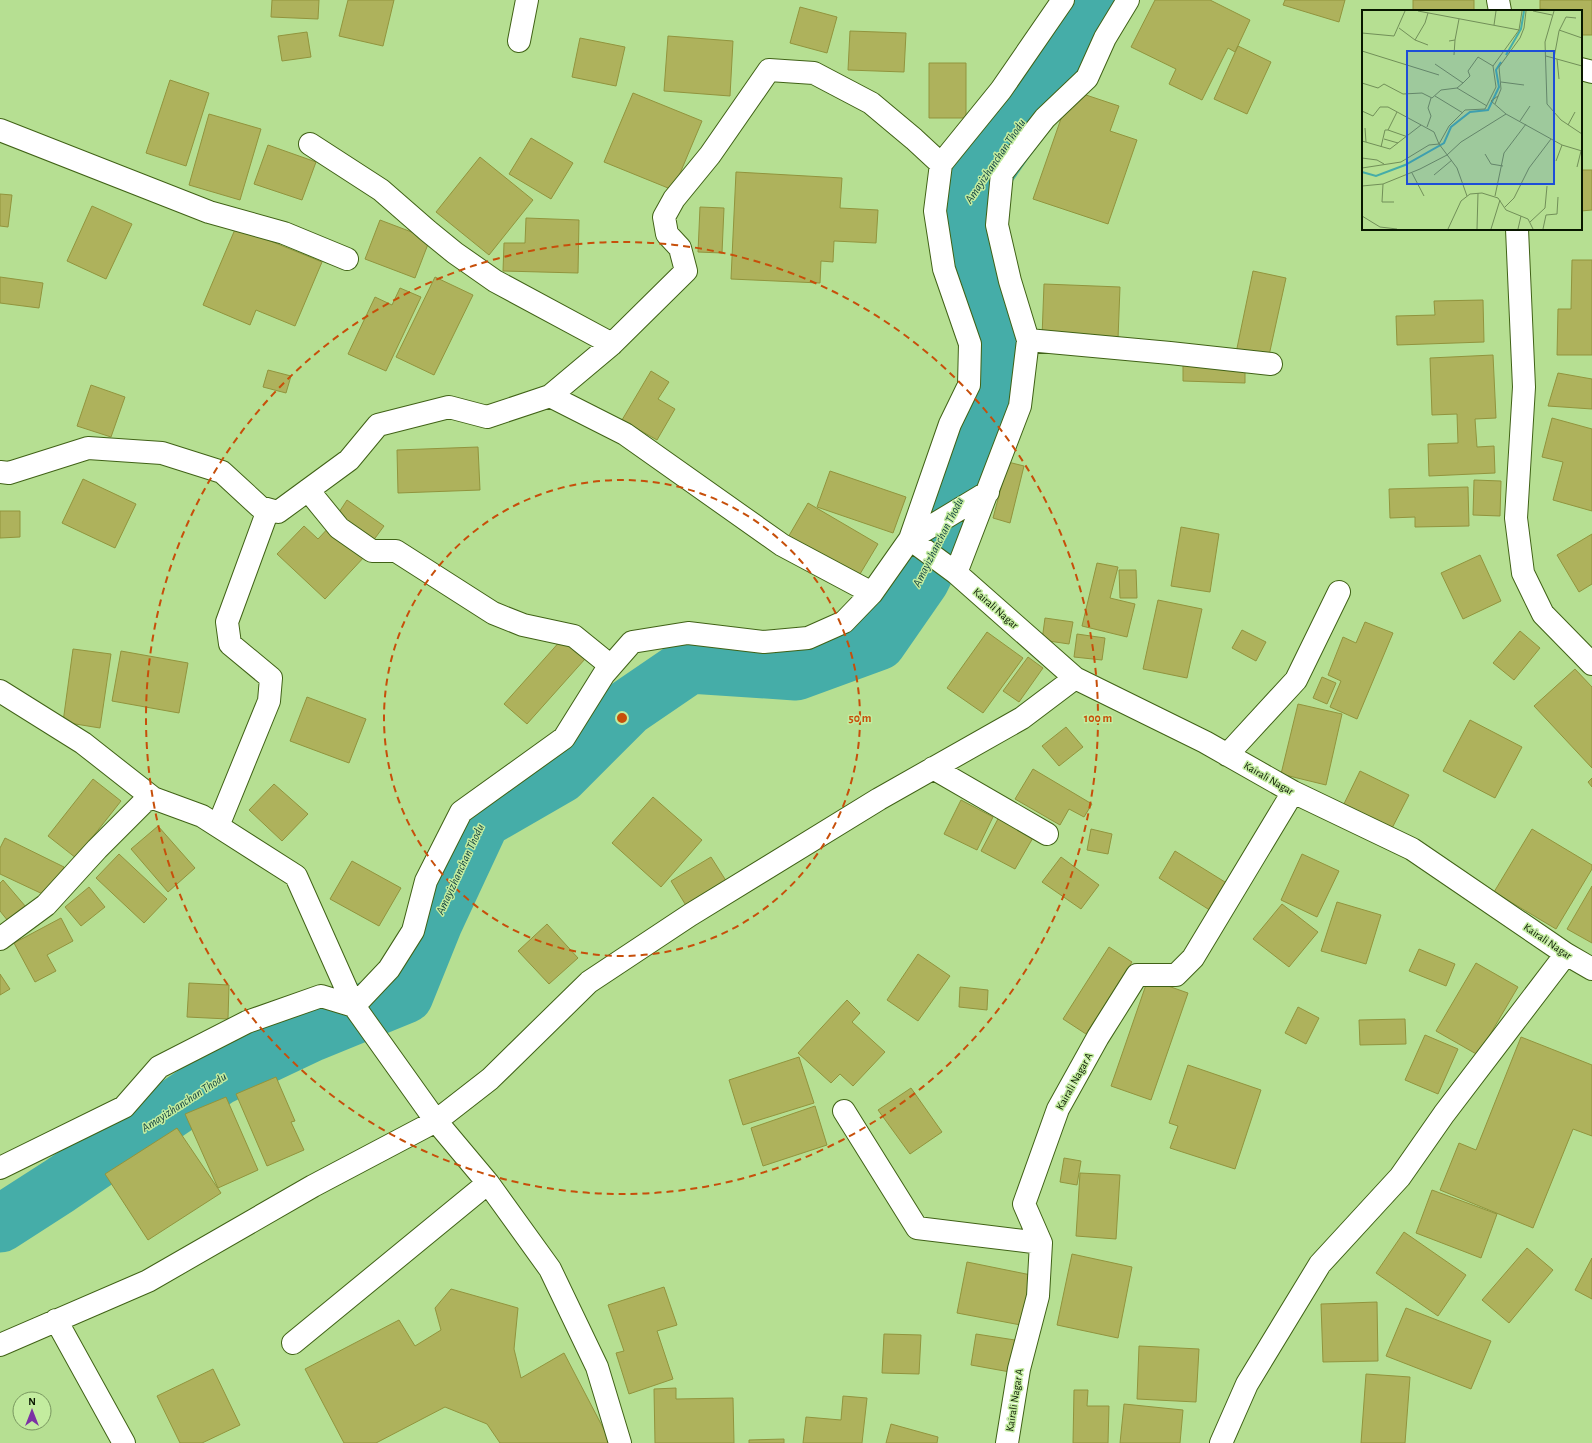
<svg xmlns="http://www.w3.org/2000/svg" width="1592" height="1443" font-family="'Alegreya Sans',sans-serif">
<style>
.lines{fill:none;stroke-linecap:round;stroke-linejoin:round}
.river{stroke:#45ada8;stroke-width:57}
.building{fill:#aeb25c;stroke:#91943d}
.minor-casing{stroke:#406216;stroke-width:24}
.minor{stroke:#fff;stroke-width:22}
.ring{fill:none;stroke:#c74f0a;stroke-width:2;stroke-dasharray:7 5}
.labels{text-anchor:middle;stroke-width:3;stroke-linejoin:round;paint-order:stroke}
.street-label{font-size:11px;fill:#091700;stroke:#c3ec9f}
.water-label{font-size:12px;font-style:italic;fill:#144341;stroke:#c3ec9f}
.inset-river{fill:none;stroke:#45ada8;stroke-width:2}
.inset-road{fill:none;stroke:#718f58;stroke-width:1}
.view{fill:#1d4ed8;fill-opacity:0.15;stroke:#1d4ed8;stroke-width:2}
.inset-edge{fill:none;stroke:#091700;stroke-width:2}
.centre{fill:#c74f0a;stroke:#c3ec9f;stroke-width:2}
.ring-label{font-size:12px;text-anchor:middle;font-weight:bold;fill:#c74f0a;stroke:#c3ec9f;stroke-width:3;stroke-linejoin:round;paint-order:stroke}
</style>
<rect width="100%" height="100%" fill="#b6df92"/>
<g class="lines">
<path class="river" d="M0,1224L59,1186L219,1077L312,1033L405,995L434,923L482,820L560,775L627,708L690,665L796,672L878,642L921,580L956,510L1000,390L989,295L963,203L1006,141L1059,71L1107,0"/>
</g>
<path class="building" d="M272,0H319L318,19L271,17Z
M348,0H394L383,46L339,36Z
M1155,0H1210L1250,20L1235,52L1228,48L1202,100L1169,84L1176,69L1131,47Z
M1285,0H1345L1339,22L1283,5Z
M1413,0H1474V11H1413Z
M1540,0H1592V35H1581V11L1540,9Z
M800,7L837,17L827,53L790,43Z
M850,31L906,33L904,72L848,70Z
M307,32L311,57L282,61L278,36Z
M668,36L733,41L730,96L664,91Z
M580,38L625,47L616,86L572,77Z
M1238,46L1271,62L1247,114L1214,99Z
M929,63H966V118H929Z
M170,80L209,93L186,166L146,153Z
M1071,90L1119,106L1110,131L1137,140L1108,224L1033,199Z
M633,93L702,121L673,190L604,162Z
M209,114L261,129L240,200L189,185Z
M531,138L573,163L551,199L509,174Z
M268,145L316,162L302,200L254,184Z
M480,157L533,200L489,255L436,212Z
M1581,170H1592V210L1581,211Z
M736,172L842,178L840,208L878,210L876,243L834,241L833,262L821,261L820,283L731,279Z
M0,194L12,195L8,227L0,226Z
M92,206L132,224L106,279L67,261Z
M700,207L724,208L722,253L698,252Z
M526,218L579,220L578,273L503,271L504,243H525Z
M380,220L430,239L415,278L365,259Z
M236,227L322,262L295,326L256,310L250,325L203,305Z
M1572,260H1592V355H1557L1558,309H1571Z
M1253,271L1286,278L1268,360L1236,353Z
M0,277L43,283L39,308L0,303Z
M435,277L473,295L434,375L396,357Z
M1044,284L1120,287L1118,339L1042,337Z
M400,288L421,297L386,371L348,354L375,297L392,305Z
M1483,300L1484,342L1397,345L1396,316L1435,315L1434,301Z
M1493,355L1496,418L1475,419L1477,447L1494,446L1495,473L1429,476L1428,444L1458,443L1457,414L1432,415L1430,358Z
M1183,361L1245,363V383L1183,381Z
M268,370L291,376L286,393L263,387Z
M651,371L669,382L658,399L675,409L657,440L622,420Z
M1558,373L1592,379V409L1548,406Z
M91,385L125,397L111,437L77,426Z
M1552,418L1592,429V511L1553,500L1563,462L1542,457Z
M478,447L480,490L398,493L397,450Z
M1008,462L1024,466L1010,523L993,518Z
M830,471L906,497L893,533L817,507Z
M83,479L136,504L115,548L62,523Z
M1474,480L1501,481L1500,516L1473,515Z
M1468,487L1469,526L1415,527V517L1390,518L1389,489Z
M347,500L384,526L370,545L334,520Z
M808,503L878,544L857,579L787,539Z
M0,511H20V537L0,538Z
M332,524L366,555L325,599L277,554L304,526L318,539Z
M1181,527L1219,534L1210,592L1171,586Z
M1592,534V584L1579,592L1557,555Z
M1480,555L1501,601L1463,619L1441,573Z
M1097,563L1118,567L1110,598L1135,604L1127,637L1082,626Z
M1119,570H1136L1137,598H1120Z
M1158,600L1202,609L1187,678L1143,669Z
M1045,618L1073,622L1069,644L1042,640Z
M1365,622L1393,633L1357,719L1330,707L1341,681L1328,675L1343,637L1356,643Z
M1242,630L1266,642L1256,661L1232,648Z
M1520,631L1540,648L1514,680L1493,663Z
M987,632L1023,658L983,713L947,688Z
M1077,634L1105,638L1102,660L1074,657Z
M562,639L585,659L527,724L504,704Z
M73,649L111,654L100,728L63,722Z
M121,651L188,663L179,713L112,701Z
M1028,657L1043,668L1019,702L1003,691Z
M1575,669L1592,687V768L1534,706Z
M1322,677L1336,683L1327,704L1313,698Z
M307,697L366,719L349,763L290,741Z
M1298,704L1342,714L1326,785L1281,774Z
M1470,720L1522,747L1495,798L1443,771Z
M1066,727L1083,747L1059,766L1042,746Z
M1033,769L1092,804L1084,817L1069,809L1060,825L1015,799Z
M1360,771L1409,795L1389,834L1341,810Z
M1592,778V787L1588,782Z
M93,779L121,801L76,858L48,836Z
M274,784L308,814L282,841L249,810Z
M653,797L702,840L661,887L612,843Z
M961,800L993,817L977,850L944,834Z
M999,817L1034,836L1015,869L981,851Z
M158,826L195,868L168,892L131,849Z
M1091,829L1112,834L1108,854L1087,850Z
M1532,829L1592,865V869L1556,929L1494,892Z
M5,838L64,867L49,897L0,874V848Z
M1175,851L1233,887L1216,914L1159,878Z
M119,854L167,899L144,923L96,878Z
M1302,854L1339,871L1317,917L1281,900Z
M711,857L730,887L690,912L671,881Z
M1061,857L1099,885L1081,909L1042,882Z
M352,861L401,888L379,926L330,899Z
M3,880L26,907L8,921L0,911V883Z
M1592,886V943L1567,929Z
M89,887L105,907L81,926L65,907Z
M1337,902L1381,915L1366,964L1321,951Z
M1282,904L1318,932L1289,967L1253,939Z
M61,918L73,941L47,955L56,971L35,982L14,943Z
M547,924L578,958L549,984L518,951Z
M1109,947L1132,962L1086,1034L1063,1019Z
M1419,949L1455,964L1446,986L1409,971Z
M918,954L950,976L918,1021L887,1000Z
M1476,963L1518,987L1478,1055L1436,1031Z
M0,974L10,989L0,995Z
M1148,979L1188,993L1151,1100L1111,1086Z
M189,983L229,985L228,1019L187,1017Z
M960,987L988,990L987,1010L959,1007Z
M847,1000L860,1013L852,1022L885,1052L853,1086L840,1074L831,1083L798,1053Z
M1298,1007L1319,1018L1306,1044L1285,1033Z
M1405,1019L1406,1044L1360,1045L1359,1020Z
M1425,1035L1458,1049L1438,1094L1405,1080Z
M1521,1037L1592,1065V1136L1573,1129L1533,1228L1440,1190L1459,1143L1476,1150Z
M799,1057L814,1103L743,1125L729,1080Z
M1188,1065L1261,1090L1235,1169L1170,1148L1178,1126L1169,1123Z
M276,1077L295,1121L291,1122L304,1150L267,1166L236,1094Z
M911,1088L942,1132L910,1154L878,1110Z
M226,1097L258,1170L218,1188L185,1114Z
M815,1106L827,1145L763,1166L751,1128Z
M177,1128L221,1193L148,1240L105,1174Z
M1064,1158L1081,1161L1077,1185L1060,1182Z
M1080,1173L1120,1175L1116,1239L1076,1236Z
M1432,1190L1497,1214L1481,1258L1416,1233Z
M1404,1232L1466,1275L1438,1316L1376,1273Z
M1527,1248L1553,1270L1509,1323L1482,1300Z
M1072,1254L1132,1267L1118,1338L1057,1325Z
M1592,1258V1299L1575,1290Z
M967,1262L1036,1276L1026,1326L957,1313Z
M664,1287L677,1325L657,1331L673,1379L629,1394L616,1353L624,1351L608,1305Z
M451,1289L518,1308L514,1349L521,1378L564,1353L611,1443H500L487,1424L445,1407L376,1443H344L305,1369L399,1320L415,1346L441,1330L435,1308Z
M1377,1302L1378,1361L1323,1362L1321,1304Z
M1406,1308L1491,1341L1471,1389L1386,1356Z
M884,1334L921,1335L919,1374L882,1373Z
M976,1334L1015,1340L1010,1372L971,1365Z
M1139,1346L1199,1349L1196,1402L1137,1399Z
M213,1369L240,1425L202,1443H180L157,1396Z
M1366,1374L1410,1377L1405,1443H1361Z
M676,1388V1399L733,1398L734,1443H655L654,1389Z
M1074,1390H1088L1087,1406H1109L1108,1443H1073Z
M843,1396L867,1398L862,1443H803L806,1417L841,1420Z
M1124,1404L1183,1410L1180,1443H1120Z
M891,1424L938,1437L937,1443H886Z
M784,1439V1443H749V1440Z"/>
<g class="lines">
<defs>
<path id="minor" d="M1498,0L1500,11
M519,41L527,0
M1581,69L1592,72
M0,130L209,212L284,233L347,259
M310,144L381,190L428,231L455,253L495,281L612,344
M1517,229L1524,387L1516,518L1523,573L1543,614L1592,664
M1028,340L1170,353L1271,364
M550,396L625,434L782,545L872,593
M0,472L9,473L88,448L162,453L222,472L260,507L278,512L349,460L378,425L449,407L487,417L550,396L612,344L686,271L680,248L667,234L664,217L674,199L710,155L769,70L814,73L871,103L914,139L941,164
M308,490L339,528L372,551H396L493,613L523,625L574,636L611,666
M988,492L910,539L956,573L1075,678L1205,742L1293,792L1412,849L1566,954L1592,969
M956,573L1020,406L1028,340L1010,281L997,225L1002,173L1045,118L1087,78L1105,38L1128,0
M0,691L83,743L153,798L202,816L296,876L354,1006L436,1121L488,1183L550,1269L597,1367L620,1443
M1227,755L1296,680L1339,592
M933,768L1047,834
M218,826L269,701L271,678L230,644L227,622L268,510
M0,939L46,905L97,849L145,801L153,798
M354,1006L389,969L413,931L426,881L461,812L564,738L604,674L632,642L688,633L764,642L808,638L844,622L872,593L910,539L950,424L969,385L970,344L944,269L935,211L941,164L1001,90L1063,0
M844,1111L917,1228L1041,1243
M0,1168L124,1107L159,1067L247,1022L321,996L354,1006
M56,1320L124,1443
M293,1343L488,1183
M0,1345L148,1281L313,1186L436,1121L490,1079L589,982L690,915L879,799L1022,718L1075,678
M1007,1443L1019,1369L1038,1296L1041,1243L1024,1204L1058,1109L1098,1037L1137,975H1176L1193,958L1293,792
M1221,1443L1247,1384L1320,1264L1400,1177L1444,1114L1566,954"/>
</defs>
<use href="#minor" class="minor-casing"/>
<use href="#minor" class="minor"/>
</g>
<g class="ring">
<circle cx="622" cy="718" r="238"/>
<circle cx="622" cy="718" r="476"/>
</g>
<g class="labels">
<g class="street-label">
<text transform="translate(996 608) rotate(41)" y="4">Kairali Nagar</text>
<text transform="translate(1269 778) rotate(30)" y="4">Kairali Nagar</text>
<text transform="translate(1548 941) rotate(34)" y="4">Kairali Nagar</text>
<text transform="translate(1074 1081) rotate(-61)" y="4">Kairali Nagar A</text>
<text transform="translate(1014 1400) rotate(-81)" y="4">Kairali Nagar A</text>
</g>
<g class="water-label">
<text transform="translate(995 161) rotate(-56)" y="4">Amayizhanchan Thodu</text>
<text transform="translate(938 542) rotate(-63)" y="4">Amayizhanchan Thodu</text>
<text transform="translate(460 869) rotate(-65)" y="4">Amayizhanchan Thodu</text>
<text transform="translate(184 1102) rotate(-33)" y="4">Amayizhanchan Thodu</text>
</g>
</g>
<g transform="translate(1362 10)">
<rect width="220" height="220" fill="#b6df92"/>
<path class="inset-river" d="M144,45L159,19L162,1M0,162L14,166L43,155L82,133L89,117L108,102L126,100L137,77L134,60L139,52"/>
<path class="inset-road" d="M56,1L157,20L160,1M171,1L190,5M192,1L183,32L185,94L199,110L220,124M132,15L134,1M37,18L53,30L63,13L66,3M197,20L220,28M0,23L32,26L43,1M53,30L66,35M87,31L93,30L97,9M0,41L77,65M92,45L93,30M184,46L220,56M192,48L197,21L204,7L214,8M195,49L197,69M73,54L101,73M139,72L162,75M0,73L16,78L22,74L41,84L60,83L70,88L79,80L95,78L101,73L108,66L106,61L116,47L131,56M95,78L125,96M73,86L101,103M136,86L129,91L144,104L200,135L220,141M133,94L139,79L137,57L158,28L162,18L164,1M0,101L11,106L18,97H26L72,122L77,134L95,158L105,186M158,111L168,96M206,115L213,102M65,117L69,106L66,98L69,88M3,118L4,132M26,120L46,127M22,129L36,133M0,131L28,139L59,115M19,137L23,120H26L35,102M123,144L129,154L141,156M0,148L15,150L22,154M194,151L200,135M215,157L219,141M0,158L39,152L67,135L77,134L87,116L103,100L123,99L134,77L131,56L157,20M50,163L62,186M72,165L90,150M21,174L20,192H32M0,176L21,174L58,159L85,145L99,132L144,104M133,186L142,143L164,114M143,197L152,188L167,158L189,129M0,206L18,217L35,219M168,212L183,198L185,176M86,219L99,191L108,184L120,183L136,188L144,200L166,209L171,219M115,219L116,183M129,219L138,190M156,219L159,206M181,219L184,205L195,204L196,187"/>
<path class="view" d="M45,41H192V174H45Z"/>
<rect width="220" height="220" class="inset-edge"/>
</g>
<circle cx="622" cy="718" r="6" class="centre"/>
<g class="ring-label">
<text x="860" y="722">50 m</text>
<text x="1098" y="722">100 m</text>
</g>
<g transform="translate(32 1411)"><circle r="19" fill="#c3ec9f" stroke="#79975f"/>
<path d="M0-3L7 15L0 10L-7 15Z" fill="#7c32a4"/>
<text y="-6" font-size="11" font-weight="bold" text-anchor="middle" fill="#091700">N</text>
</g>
</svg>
